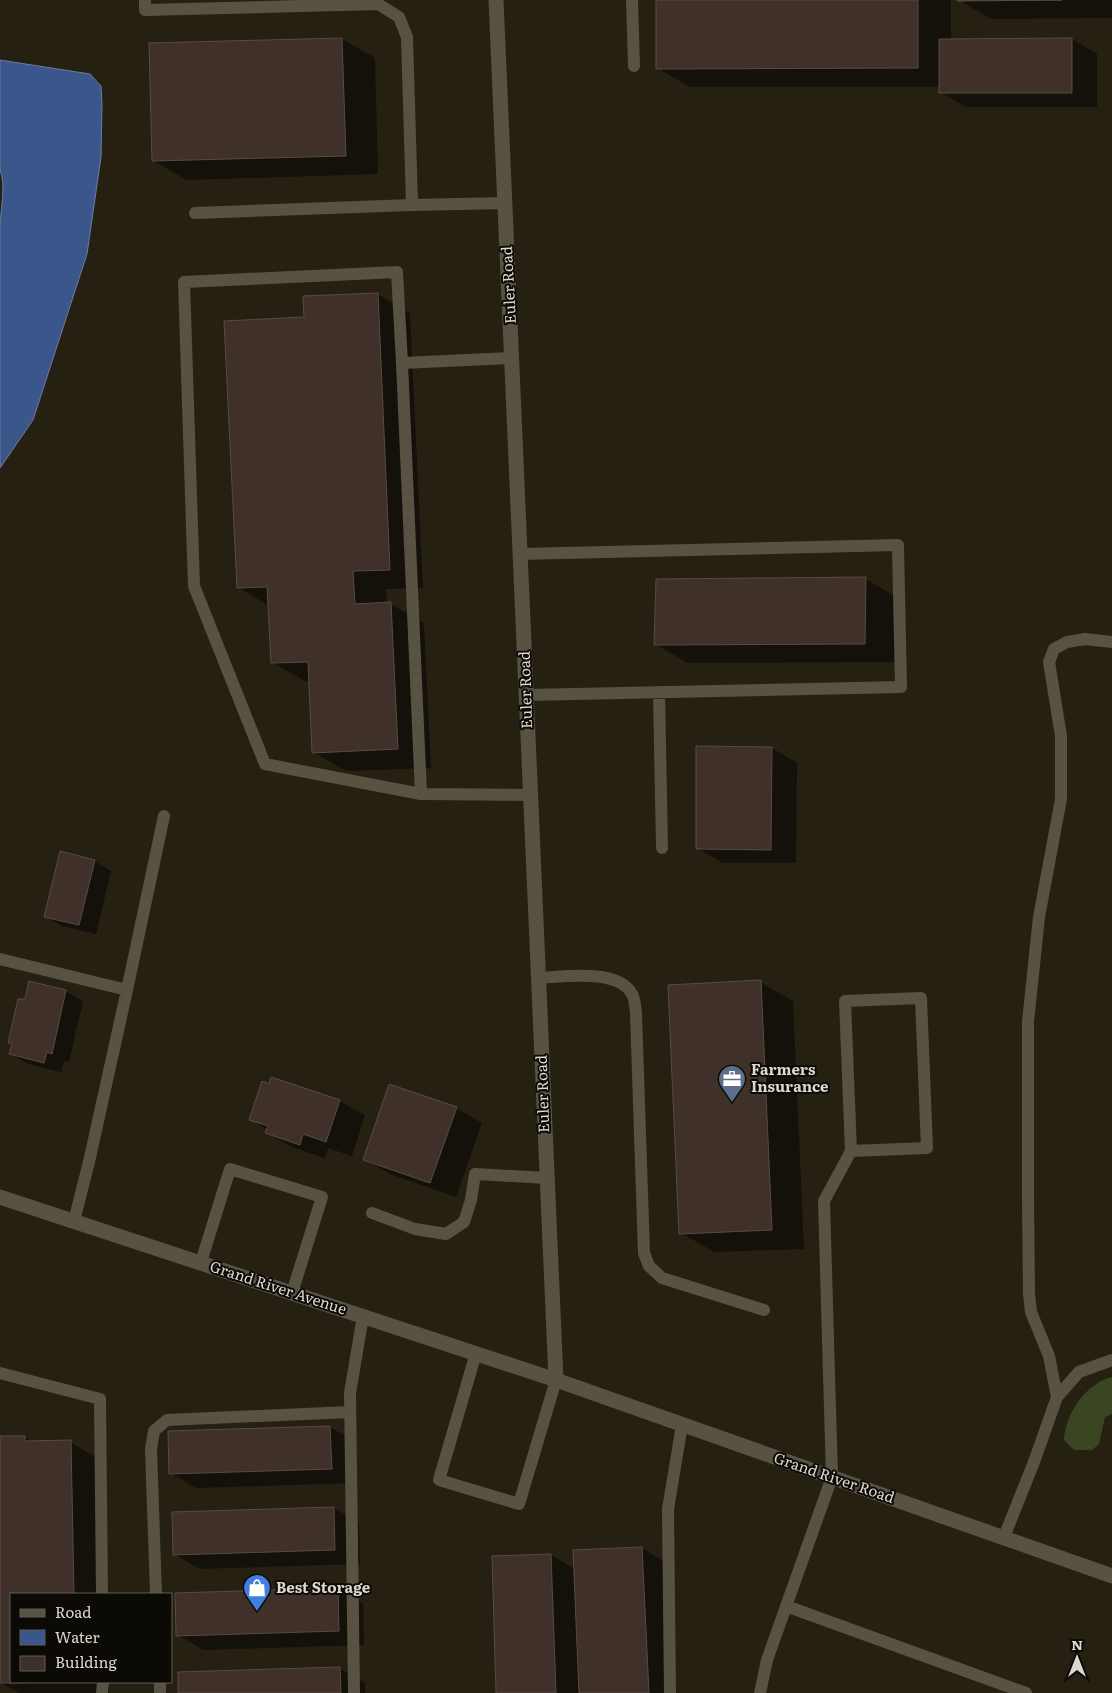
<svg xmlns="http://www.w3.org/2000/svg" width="1112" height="1693" font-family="Literata,serif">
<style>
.green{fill:#394621}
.water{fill:#3a568a;stroke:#6b7d9f}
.shadow{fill:#0007}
.building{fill:#3f302a;stroke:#5b4a44}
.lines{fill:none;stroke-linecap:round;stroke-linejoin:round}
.service{stroke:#585243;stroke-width:12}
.minor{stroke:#585243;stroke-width:15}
.secondary{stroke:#585243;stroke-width:15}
.labels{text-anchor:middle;stroke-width:4;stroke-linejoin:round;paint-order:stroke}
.street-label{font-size:15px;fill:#dcd8d0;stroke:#0c0a05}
.poi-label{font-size:15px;font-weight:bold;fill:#dcd8d0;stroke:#0c0a05;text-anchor:start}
</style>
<rect width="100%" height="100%" fill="#252012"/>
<path class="green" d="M1112,1377V1414L1105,1417L1099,1444L1092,1450H1074L1064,1440C1066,1413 1085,1384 1112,1377Z"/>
<path class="water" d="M0,60L90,74L101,86L102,105L101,157L87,254L33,420L0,468V224C1,209 6,184 0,170Z"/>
<path class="shadow" d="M657,0H951V40L1072,39L1097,54V107H966L940,92V87H690L657,68Z
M959,0H1112V18L991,19Z
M342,39L375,58L378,174L187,180L154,161Z
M377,294L410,313L423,588L386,589L387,604H391L424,623L431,768L346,771L313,752L310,681H305L272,662L269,606L238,587L306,318Z
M866,579L898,598L897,662L688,663L655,644Z
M772,748L797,763L796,863H723L697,848Z
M94,861L111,871L96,934L62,926L45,916Z
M30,982L66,991L83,1001L69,1062L64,1061L61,1072L28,1064L11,1054Z
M760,982L793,1001L804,1249L714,1252L681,1233Z
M339,1101L365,1115L352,1156L328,1148L325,1158L292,1147L267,1133L268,1130L251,1120Z
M456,1108L482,1123L456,1197L390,1174L365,1160Z
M330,1427L356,1442L357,1483L196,1488L170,1473L169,1432Z
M25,1437L35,1443L70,1442L103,1461L106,1594H11V1682H109V1693H19L1,1683L0,1438Z
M334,1508L359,1523L360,1564L199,1569L174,1554Z
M642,1548L667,1563L673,1693H497L493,1557L551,1555L575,1569V1551Z
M337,1589L363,1604L364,1645L203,1650L178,1635Z
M340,1669L365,1683V1693H179Z"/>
<path class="building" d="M656,0H918V68L656,69Z
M957,0H1062L957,1Z
M342,38L346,156L152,161L149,43Z
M1072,38V93H939V39Z
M378,293L390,570L353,571L355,604L391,602L398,749L312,753L308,662L271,663L267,587L237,588L224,321L304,317L303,296Z
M866,577L865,644L654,645L656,579Z
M696,746L772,747L771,850L696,849Z
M60,851L95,860L79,925L44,917Z
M761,980L772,1230L679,1234L668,985Z
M29,981L66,990L52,1054L47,1052L44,1063L9,1054L12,1044L8,1043L18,999H25Z
M271,1077L340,1100L326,1142L303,1134L300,1145L265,1133L268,1126L249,1120L262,1081L269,1084Z
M389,1084L457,1107L430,1183L363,1160Z
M330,1426L332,1469L169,1474L168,1431Z
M0,1436H25V1441L71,1440L74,1594H11V1682H64L0,1683Z
M334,1507L335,1550L173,1555L172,1512Z
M642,1547L649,1693H579L573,1550Z
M551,1554L556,1693H496L492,1556Z
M338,1588L339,1631L176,1636L175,1593Z
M340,1667L341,1693H178V1672Z"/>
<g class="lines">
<path class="service" d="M145,0V10L378,4L399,17L407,37L412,205L505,203
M632,0L634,66
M195,213L412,205
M402,363L421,794L531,795
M520,554L898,545L901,687L527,695
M659,692L662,848
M421,794L265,764L194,586L184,282L397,272L402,363L512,358
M0,959L127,990L89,1162L74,1221
M538,978C563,977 618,968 632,994C635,999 635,1007 636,1013L644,1253L649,1266L662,1278L764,1310
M127,990L164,816
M372,1213L415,1229L446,1234L464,1222L471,1200L475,1174L547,1178
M201,1262L230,1169L322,1197L292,1293
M476,1353L439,1480L519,1504L556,1380
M0,1373L100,1399L102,1594
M1057,1397L1049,1356L1031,1312L1029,1294L1028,1198V1022L1039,917L1061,799V736L1049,662L1054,649L1067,642L1085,639L1112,642
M1004,1537L1034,1462L1057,1397L1079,1372L1112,1360
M156,1594L151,1449L154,1431L167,1420L350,1412
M786,1606L1026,1693
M160,1682V1693
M102,1693L103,1682
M354,1693L350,1393L363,1316
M670,1693L668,1509L682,1425
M760,1693L767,1660L832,1477L824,1201L851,1151L845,1001L921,998L927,1148L851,1151"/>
<path class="minor" d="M496,0L556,1380"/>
<path class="secondary" d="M0,1197L556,1380L1112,1576"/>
</g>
<defs>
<symbol id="office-pin" viewBox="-11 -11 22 30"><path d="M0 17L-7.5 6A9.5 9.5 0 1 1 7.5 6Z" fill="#5c6f8a" stroke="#0c0a05"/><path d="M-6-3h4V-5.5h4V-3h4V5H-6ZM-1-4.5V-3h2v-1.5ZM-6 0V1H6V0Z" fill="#fff"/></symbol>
<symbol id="shop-pin" viewBox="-11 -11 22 30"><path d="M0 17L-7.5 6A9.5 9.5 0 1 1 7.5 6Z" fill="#3f7fe0" stroke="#0c0a05"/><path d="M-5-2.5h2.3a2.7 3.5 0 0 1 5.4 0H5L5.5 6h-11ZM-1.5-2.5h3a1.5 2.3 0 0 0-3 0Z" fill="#fff"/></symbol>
</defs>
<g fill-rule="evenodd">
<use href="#office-pin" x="716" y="1063" width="32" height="43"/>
<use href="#shop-pin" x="241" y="1572" width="32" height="43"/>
</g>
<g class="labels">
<g class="street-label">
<text transform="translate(509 285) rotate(-93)" y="5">Euler Road</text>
<text transform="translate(526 690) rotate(-92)" y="5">Euler Road</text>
<text transform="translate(543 1094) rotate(-92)" y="5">Euler Road</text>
<text transform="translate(278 1288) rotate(18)" y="5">Grand River Avenue</text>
<text transform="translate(834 1478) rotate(19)" y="5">Grand River Road</text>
</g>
<g class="poi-label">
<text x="751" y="1075">Farmers<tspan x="751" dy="17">Insurance</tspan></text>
<text x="276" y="1593">Best Storage</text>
</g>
</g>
<rect x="10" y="1593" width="162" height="90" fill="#0c0a05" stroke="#5f5c56"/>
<rect x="20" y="1609" width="25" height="8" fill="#585243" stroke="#5f5c56"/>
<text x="55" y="1618" font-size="15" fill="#dcd8d0">Road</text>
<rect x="20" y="1630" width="25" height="15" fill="#3a568a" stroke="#5f5c56"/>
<text x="55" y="1643" font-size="15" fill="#dcd8d0">Water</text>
<rect x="20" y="1656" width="25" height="15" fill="#3f302a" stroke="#5f5c56"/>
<text x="55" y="1668" font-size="15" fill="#dcd8d0">Building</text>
<g transform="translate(1077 1658)" stroke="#0c0a05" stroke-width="4" paint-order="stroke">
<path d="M0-4L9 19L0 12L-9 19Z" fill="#dcd8d0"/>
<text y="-8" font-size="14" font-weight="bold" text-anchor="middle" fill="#dcd8d0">N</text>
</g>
</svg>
